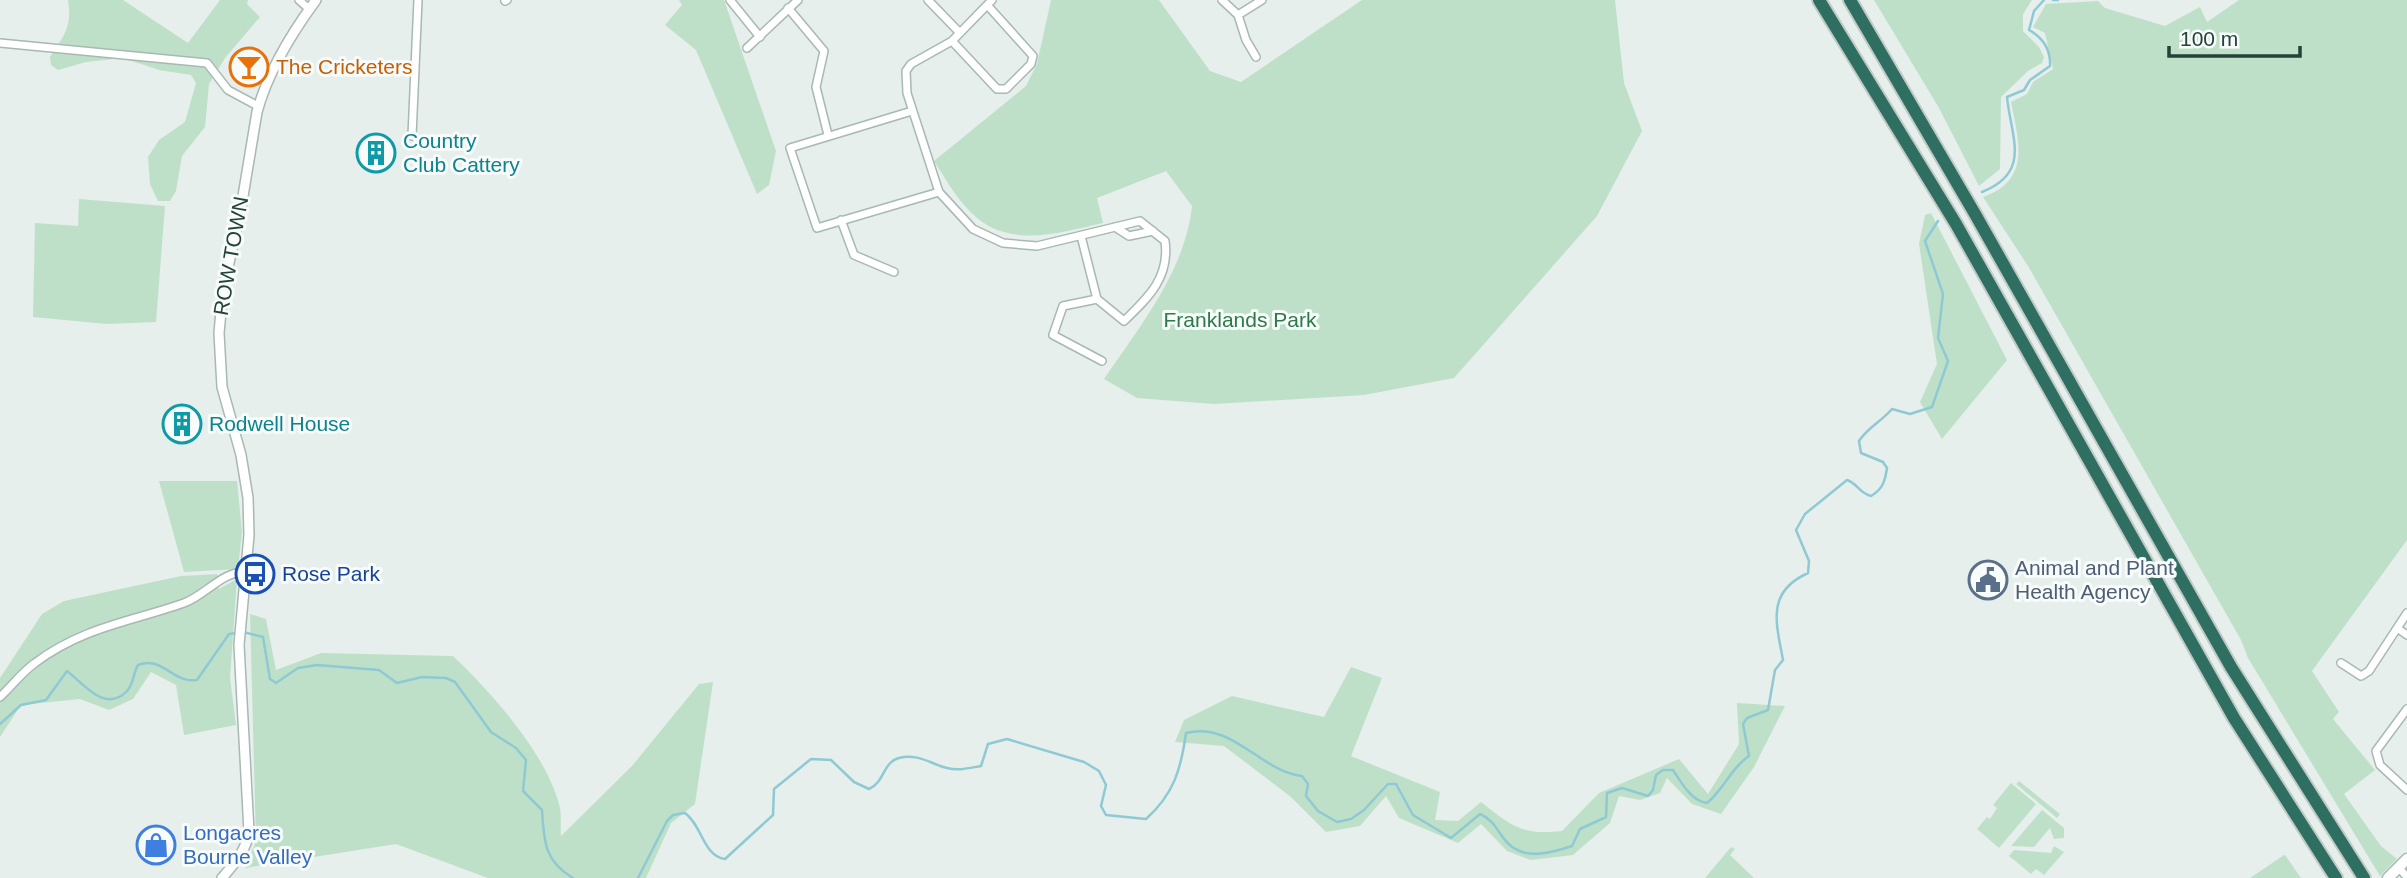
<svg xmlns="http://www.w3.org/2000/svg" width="2407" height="878" font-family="Arial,sans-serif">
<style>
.green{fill:#bfe0c8}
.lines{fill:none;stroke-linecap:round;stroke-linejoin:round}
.stream{stroke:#8ec9d4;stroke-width:2.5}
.minor-casing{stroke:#a8b8b2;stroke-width:10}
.tertiary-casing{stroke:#a8b8b2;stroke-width:12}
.secondary-casing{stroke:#a4bbb3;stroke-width:13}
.motorway-casing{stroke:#c2cac8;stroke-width:16}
.minor{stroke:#fff;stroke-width:7}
.tertiary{stroke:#fff;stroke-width:9}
.secondary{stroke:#fff;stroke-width:10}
.motorway{stroke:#2f6f62;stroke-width:12}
.labels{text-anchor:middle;stroke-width:6;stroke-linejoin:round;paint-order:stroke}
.food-label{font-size:21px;fill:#c56008;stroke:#f7fbf9;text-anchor:start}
.culture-label{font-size:21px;fill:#0d838f;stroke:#f7fbf9;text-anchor:start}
.street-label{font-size:21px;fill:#24423a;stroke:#f7fbf9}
.park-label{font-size:21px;fill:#2d7a4b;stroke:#f7fbf9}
.service-label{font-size:21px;fill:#4e5e75;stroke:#f7fbf9;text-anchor:start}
.transit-label{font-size:21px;fill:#164399;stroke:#f7fbf9;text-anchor:start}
.shop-label{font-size:21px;fill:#366cbe;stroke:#f7fbf9;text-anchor:start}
</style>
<rect width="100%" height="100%" fill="#e6efeb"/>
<path class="green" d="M68,0H123L188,43L220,0H248L247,4L260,17L225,58L209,84L205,127L182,156L176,191L170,201H158L150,184L148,157L159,140L185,122L196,83L191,75L159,70L123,58L86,62L58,70L51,65L50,57C65,34 72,27 68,0Z
M679,0H724L776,151L769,185L757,194L696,50L665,25L682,5Z
M1051,0H1159L1210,71L1241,82L1362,0H1615L1624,83L1642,131L1597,216L1454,378L1364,395L1214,404L1137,398L1104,379C1140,326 1185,271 1192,206L1166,171L1097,198L1103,223C1055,234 1002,251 965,206C953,193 944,176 934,161L1026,86L1037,64Z
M1874,0H2032L2023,14V31L2039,47L2044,57L2042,63L2028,71L2001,97L2000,169L1979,186L1939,108Z
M2239,0H2407V540L2312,671L2339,712L2333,719L2375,770L2344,794L2381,846L2397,859L2380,876L2248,658L2241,640L2028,266L1983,197C2031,180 2019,143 2011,102L2027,94L2033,82L2053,69L2045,33L2033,27L2046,4L2098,1L2105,8L2165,26L2200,7L2207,22Z
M79,199L165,206L156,322L107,324L33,317L35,223L78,226Z
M1931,213L2007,360L1942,439L1920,402L1937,364L1919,244L1925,215Z
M159,481H237L242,532L238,569L184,572Z
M217,574L219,589L237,579L230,678L236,725L184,735L176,685L151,672L133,699L109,710L80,699L21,705L0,737V678L42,614L64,601L181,576Z
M250,614L266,619L276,670L321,653L453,656C491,692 545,752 559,804C562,814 560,826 561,836L632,766L699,684L713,682L695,804L671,823L646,878H488L396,844L245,868L256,841Z
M1351,667L1382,678L1351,756L1440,792L1435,820L1458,821L1481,802C1513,827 1521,835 1562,831L1599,793L1679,759L1708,794L1739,744L1737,703L1785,706L1754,767L1721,814L1692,804L1667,778L1660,793L1640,800L1619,796L1610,823L1573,855L1531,860L1507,851L1481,824L1458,843L1399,818L1386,796L1360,826L1326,832L1291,797L1224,746L1175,742L1184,720L1232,696L1324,717Z
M2019,781L2060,814L2057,818L2016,784Z
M2011,783L2036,804L1999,848L1977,829L1987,817L1990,819L1997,808L1993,805Z
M2042,810L2064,828V838L2054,839L2050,828L2034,847L2011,846Z
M2054,846L2064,852L2044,875L2036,869L2031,874L2009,856L2014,850L2051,853Z
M1731,847L1735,849L1730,855L1754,878H1705Z
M2285,855L2301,878H2250L2284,855Z"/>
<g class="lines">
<path class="stream" d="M2053,0H2058
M1982,192C2032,172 2011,138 2007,97L2024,90L2030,80L2050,66C2051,49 2043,38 2029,30L2034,11L2044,0
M243,632L263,637L270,679L276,683L298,668L317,665L379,670L397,683L422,677L446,678L455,682L491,732L516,748L526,760L523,791L542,810C544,841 544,861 573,878
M0,724L21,705L46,700L67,671C83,683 105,714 127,691C134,684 133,673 138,665C162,655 173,684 197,680L229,634L237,633
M638,878L667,821L673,815L685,813C702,825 703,856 725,859L773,815L774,789L811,759L831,760L854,782L869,789C884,783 883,762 899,758C918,753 931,764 947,768C959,771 969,768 981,766L988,744L1007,739L1084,762L1099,771L1106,785L1101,806L1106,815L1146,819C1174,794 1181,769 1186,733C1232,721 1260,771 1302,776L1308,784L1306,796L1318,811L1337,822L1351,819L1364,810L1388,784H1396L1413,815L1451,838L1480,814C1497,821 1498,836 1511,846C1528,860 1554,852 1572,846L1580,829L1606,817L1607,793L1622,788L1648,796L1653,790L1656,775L1663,770H1673C1681,782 1691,801 1707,803C1724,789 1731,768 1749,756L1743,724L1747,718L1768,710L1775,670L1783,660C1776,622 1766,592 1808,573L1809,561L1796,530L1805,514L1847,480C1857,483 1859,493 1871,496C1883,489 1885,481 1887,468L1883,462L1861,453L1859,441C1868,427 1881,422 1892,409L1910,414L1932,407L1948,361L1938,338L1943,294L1925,241L1938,221"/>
<defs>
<path id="minor" d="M299,0L309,9
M730,0L760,37
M928,0L960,33
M992,0L952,41L911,64L906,71L907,93L939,192L973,229L1003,243L1037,246L1140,221L1165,241C1170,277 1149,297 1124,321L1097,299L1081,236
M1222,0L1238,15L1262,0
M505,1L507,0
M788,8L824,51L816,87L828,135
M1238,15L1246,40L1256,57
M952,41L997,89H1006L1031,64L1033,56L988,6
M0,43L207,63L228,90L258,106
M747,48L798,0
M912,111L790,148L817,228L939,192
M412,136L418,0
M841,220L854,255L894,272
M1115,227L1129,236L1153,231
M1097,299L1063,306L1053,335L1102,361
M2397,628L2407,635
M2341,663L2361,676L2369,671L2407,613
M0,697C12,686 22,672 35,663C83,627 130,622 184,603C206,595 222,571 246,572
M2407,709L2376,751L2380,765L2407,790
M2399,868L2407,877"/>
<path id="tertiary" d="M222,878C234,864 246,851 249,832L239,645L249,535L248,498L241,455L222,387L219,333L223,290L241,208L257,112C268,71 291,34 316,0"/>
<path id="secondary" d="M2388,878L2407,859"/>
<path id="motorway" d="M1819,0L1956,224L2234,718L2336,878
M1850,0L1975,214L2231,667L2364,878"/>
</defs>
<use href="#minor" class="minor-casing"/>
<use href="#tertiary" class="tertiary-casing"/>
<use href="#secondary" class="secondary-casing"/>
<use href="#motorway" class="motorway-casing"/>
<use href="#minor" class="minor"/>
<use href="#tertiary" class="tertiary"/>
<use href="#secondary" class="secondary"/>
<use href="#motorway" class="motorway"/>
</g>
<defs>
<symbol id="bar-ring" viewBox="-11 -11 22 22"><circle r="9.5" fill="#f7fbf9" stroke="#e8710a" stroke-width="1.5"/><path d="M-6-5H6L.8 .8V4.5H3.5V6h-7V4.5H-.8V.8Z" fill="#e8710a"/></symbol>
<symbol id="building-ring" viewBox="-11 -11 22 22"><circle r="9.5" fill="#f7fbf9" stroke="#0f9aa8" stroke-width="1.5"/><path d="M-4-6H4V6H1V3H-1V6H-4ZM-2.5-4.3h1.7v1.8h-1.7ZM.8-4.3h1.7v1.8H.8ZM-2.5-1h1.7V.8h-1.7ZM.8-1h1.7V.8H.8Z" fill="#0f9aa8"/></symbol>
<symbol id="bus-ring" viewBox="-11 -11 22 22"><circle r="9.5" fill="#f7fbf9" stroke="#1a4fb4" stroke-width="1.5"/><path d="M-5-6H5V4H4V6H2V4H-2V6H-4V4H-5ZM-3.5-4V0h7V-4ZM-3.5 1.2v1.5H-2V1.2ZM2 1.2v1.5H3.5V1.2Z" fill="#1a4fb4"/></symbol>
<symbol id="civic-ring" viewBox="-11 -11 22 22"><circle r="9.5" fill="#f7fbf9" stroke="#5c6f8a" stroke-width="1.5"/><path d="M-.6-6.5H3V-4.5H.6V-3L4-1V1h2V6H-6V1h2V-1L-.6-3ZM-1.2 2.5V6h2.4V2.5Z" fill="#5c6f8a"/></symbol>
<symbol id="shop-ring" viewBox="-11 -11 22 22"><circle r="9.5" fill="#f7fbf9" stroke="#3f7fe0" stroke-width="1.5"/><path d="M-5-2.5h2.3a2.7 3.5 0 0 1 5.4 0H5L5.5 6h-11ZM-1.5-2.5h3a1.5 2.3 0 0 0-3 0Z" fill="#3f7fe0"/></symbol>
</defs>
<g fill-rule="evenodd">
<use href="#bar-ring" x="227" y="45" width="44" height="44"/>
<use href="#building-ring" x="354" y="131" width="44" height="44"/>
<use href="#building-ring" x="160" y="402" width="44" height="44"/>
<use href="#bus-ring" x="233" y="552" width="44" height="44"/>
<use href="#civic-ring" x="1966" y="558" width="44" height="44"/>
<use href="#shop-ring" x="134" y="823" width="44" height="44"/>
</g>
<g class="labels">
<g class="food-label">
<text x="276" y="74">The Cricketers</text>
</g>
<g class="culture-label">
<text x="403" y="148">Country<tspan x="403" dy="24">Club Cattery</tspan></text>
<text x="209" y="431">Rodwell House</text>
</g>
<g class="street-label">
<text transform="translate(231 256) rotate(-80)" y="7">ROW TOWN</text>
</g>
<g class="park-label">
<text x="1240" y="327">Franklands Park</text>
</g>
<g class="service-label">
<text x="2015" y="575">Animal and Plant<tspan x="2015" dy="24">Health Agency</tspan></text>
</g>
<g class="transit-label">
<text x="282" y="581">Rose Park</text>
</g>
<g class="shop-label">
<text x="183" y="840">Longacres<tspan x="183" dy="24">Bourne Valley</tspan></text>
</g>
</g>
<path d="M2169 46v10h131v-10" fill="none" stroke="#24423a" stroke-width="3.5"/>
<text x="2180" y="46" font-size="21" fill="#24423a" stroke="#f7fbf9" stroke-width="5" paint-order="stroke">100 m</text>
</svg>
